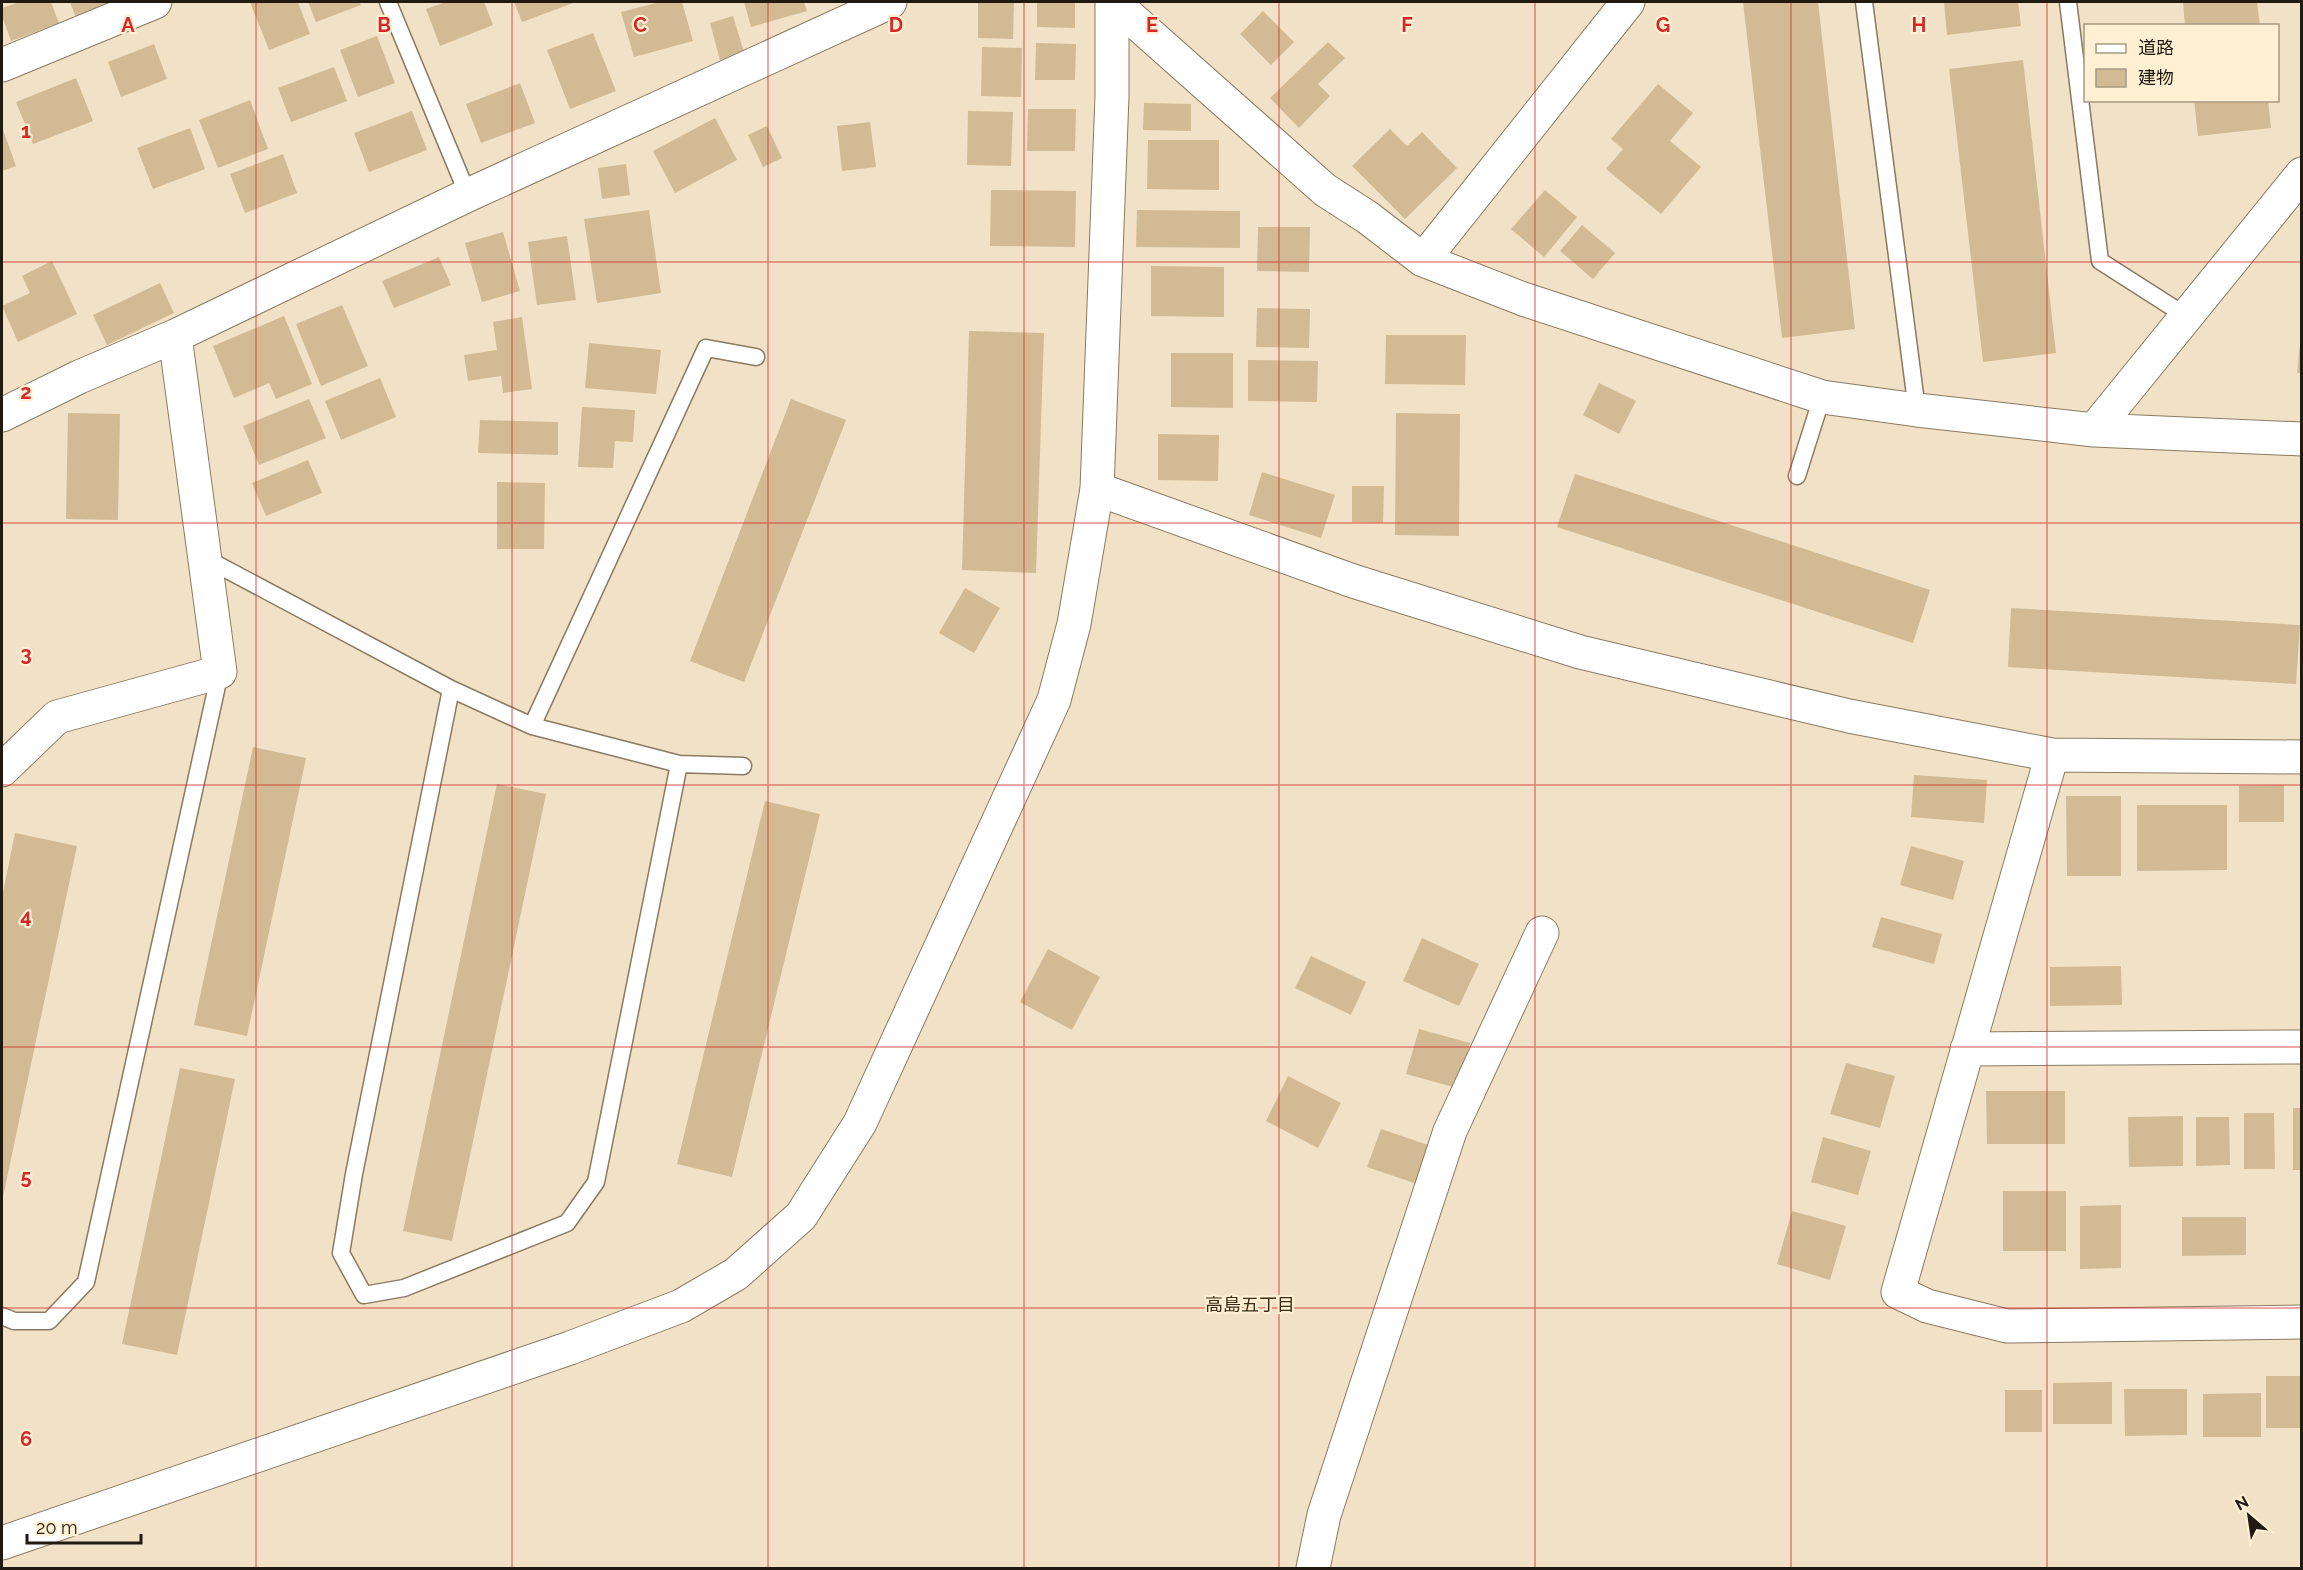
<svg xmlns="http://www.w3.org/2000/svg" width="2303" height="1570" font-family="Raleway,'Noto Sans JP',sans-serif">
  <style>
    .building { fill: #d2bb94 }
    .lines { fill: none; stroke-linecap: round; stroke-linejoin: round }
    .lane-casing { stroke: #897a61; stroke-width: 19 }
    .street-casing { stroke: #897a61; stroke-width: 35 }
    .secondary-casing { stroke: #897a61; stroke-width: 35 }
    .lane { stroke: #fff; stroke-width: 16 }
    .street { stroke: #fff; stroke-width: 33 }
    .secondary { stroke: #fff; stroke-width: 33 }
    .grid { fill: none; stroke: #d62828; stroke-width: 1.5; stroke-opacity: 0.55 }
    .labels { text-anchor: middle; stroke-width: 4.5; stroke-linejoin: round; paint-order: stroke }
    .neighbourhood-label { font-size: 18px; fill: #3a2d17; stroke: #ffefd3 }
    .grid-label { font-size: 20px; text-anchor: middle; font-weight: bold; fill: #d62828; stroke: #ffefd3; stroke-width: 4.5; stroke-linejoin: round; paint-order: stroke }
  </style>
  <rect width="100%" height="100%" fill="#f1e1c6"/>
  <path class="building" d="M 20,2 L 51,2 L 59,23 L 11,41 L 2,16 L 2,8 Z
    M 70,2 L 134,2 L 78,23 Z
    M 250,2 L 298,2 L 310,34 L 269,50 Z
    M 308,2 L 359,2 L 361,5 L 316,22 Z
    M 446,2 L 484,2 L 493,25 L 440,46 L 426,9 Z
    M 514,2 L 576,2 L 522,22 Z
    M 660,2 L 682,2 L 693,41 L 634,57 L 621,12 Z
    M 744,2 L 804,2 L 807,11 L 751,27 Z
    M 978,2 L 1014,2 L 1013,39 L 978,38 Z
    M 1037,2 L 1075,2 L 1075,28 L 1037,27 Z
    M 1743,2 L 1818,2 L 1855,329 L 1782,338 Z
    M 1944,2 L 2018,2 L 2021,26 L 1947,35 Z
    M 2183,2 L 2257,2 L 2260,26 L 2185,26 Z
    M 1263,11 L 1294,42 L 1271,65 L 1240,34 Z
    M 733,16 L 744,52 L 720,60 L 710,23 Z
    M 593,33 L 616,91 L 570,109 L 547,50 Z
    M 377,36 L 395,83 L 358,97 L 340,50 Z
    M 1328,42 L 1345,58 L 1318,84 L 1330,96 L 1299,128 L 1270,98 Z
    M 1036,43 L 1076,44 L 1075,80 L 1035,80 Z
    M 154,44 L 167,79 L 121,97 L 108,62 Z
    M 982,47 L 1022,48 L 1021,97 L 981,96 Z
    M 2023,60 L 2056,353 L 1983,362 L 1949,69 Z
    M 334,67 L 347,101 L 291,122 L 278,88 Z
    M 76,78 L 93,121 L 33,144 L 16,102 Z
    M 520,83 L 535,123 L 481,143 L 466,104 Z
    M 1658,84 L 1693,113 L 1670,141 L 1701,167 L 1661,214 L 1606,169 L 1623,149 L 1611,139 Z
    M 250,100 L 268,149 L 218,168 L 199,120 Z
    M 2194,100 L 2268,100 L 2271,128 L 2198,136 Z
    M 1144,103 L 1191,104 L 1191,131 L 1143,130 Z
    M 1028,109 L 1076,109 L 1075,151 L 1027,151 Z
    M 412,111 L 427,150 L 369,172 L 354,133 Z
    M 968,111 L 1013,112 L 1011,166 L 967,165 Z
    M 715,118 L 737,160 L 675,193 L 653,151 Z
    M 870,122 L 876,167 L 842,171 L 837,126 Z
    M 767,126 L 782,158 L 763,167 L 748,135 Z
    M 2,127 L 16,166 L 2,171 Z
    M 190,128 L 205,169 L 153,189 L 137,148 Z
    M 1390,129 L 1407,146 L 1422,132 L 1457,168 L 1405,219 L 1352,166 Z
    M 1148,140 L 1219,140 L 1219,190 L 1147,189 Z
    M 283,154 L 297,193 L 245,213 L 230,174 Z
    M 626,164 L 630,195 L 602,199 L 598,168 Z
    M 991,190 L 1076,191 L 1075,247 L 990,246 Z
    M 1545,190 L 1577,217 L 1544,257 L 1511,229 Z
    M 649,210 L 661,293 L 597,303 L 584,219 Z
    M 1137,210 L 1240,211 L 1240,248 L 1136,247 Z
    M 1582,225 L 1615,253 L 1593,279 L 1560,251 Z
    M 1258,227 L 1310,227 L 1309,272 L 1257,271 Z
    M 503,232 L 520,291 L 482,302 L 465,243 Z
    M 567,236 L 576,300 L 537,305 L 528,242 Z
    M 439,257 L 451,285 L 394,308 L 382,281 Z
    M 52,261 L 77,314 L 18,342 L 2,306 L 30,293 L 22,276 Z
    M 1151,266 L 1224,267 L 1224,317 L 1151,316 Z
    M 160,283 L 174,313 L 107,345 L 93,315 Z
    M 342,305 L 368,366 L 321,386 L 296,324 Z
    M 1257,308 L 1310,309 L 1309,348 L 1256,347 Z
    M 284,316 L 312,384 L 276,399 L 269,383 L 234,398 L 213,346 Z
    M 522,317 L 532,389 L 503,393 L 501,376 L 468,381 L 464,355 L 497,350 L 493,322 Z
    M 969,331 L 1044,333 L 1036,573 L 962,570 Z
    M 1386,335 L 1466,335 L 1465,385 L 1385,384 Z
    M 589,343 L 661,350 L 656,394 L 585,388 Z
    M 2300,344 L 2302,344 L 2302,373 L 2297,373 Z
    M 1171,353 L 1233,353 L 1233,408 L 1171,407 Z
    M 1248,360 L 1318,361 L 1317,402 L 1248,401 Z
    M 380,378 L 396,417 L 341,440 L 325,401 Z
    M 1599,383 L 1636,401 L 1619,434 L 1583,415 Z
    M 309,399 L 326,438 L 259,465 L 243,426 Z
    M 791,399 L 846,420 L 744,682 L 690,661 Z
    M 582,407 L 635,410 L 633,442 L 615,441 L 613,468 L 578,467 Z
    M 68,413 L 120,414 L 118,520 L 66,519 Z
    M 1396,413 L 1460,414 L 1459,536 L 1395,535 Z
    M 480,420 L 558,422 L 558,455 L 478,453 Z
    M 1158,434 L 1219,435 L 1218,481 L 1158,480 Z
    M 308,460 L 322,493 L 266,516 L 252,483 Z
    M 1262,472 L 1335,495 L 1321,538 L 1249,515 Z
    M 1575,474 L 1930,590 L 1913,643 L 1557,527 Z
    M 497,482 L 545,483 L 544,549 L 497,549 Z
    M 1352,486 L 1384,486 L 1383,523 L 1352,522 Z
    M 965,588 L 1000,608 L 974,653 L 939,633 Z
    M 2011,608 L 2300,625 L 2296,684 L 2008,667 Z
    M 253,747 L 306,758 L 247,1036 L 194,1025 Z
    M 1914,775 L 1987,780 L 1984,823 L 1911,817 Z
    M 497,784 L 546,794 L 452,1241 L 403,1231 Z
    M 2284,785 L 2284,822 L 2239,822 L 2239,786 Z
    M 2066,796 L 2121,796 L 2121,876 L 2067,876 Z
    M 765,801 L 820,814 L 732,1177 L 677,1164 Z
    M 2137,805 L 2227,805 L 2227,870 L 2137,871 Z
    M 15,833 L 77,846 L 3,1197 L 2,897 Z
    M 1911,846 L 1964,861 L 1953,900 L 1900,885 Z
    M 1881,917 L 1942,934 L 1934,964 L 1872,947 Z
    M 1422,938 L 1479,964 L 1459,1006 L 1403,981 Z
    M 1048,949 L 1100,977 L 1072,1030 L 1020,1002 Z
    M 1311,956 L 1366,982 L 1351,1015 L 1295,988 Z
    M 2121,966 L 2122,1005 L 2050,1006 L 2050,967 Z
    M 1419,1029 L 1470,1043 L 1457,1088 L 1406,1074 Z
    M 1846,1063 L 1895,1076 L 1880,1128 L 1830,1114 Z
    M 180,1068 L 235,1079 L 177,1355 L 122,1344 Z
    M 1288,1076 L 1341,1103 L 1318,1148 L 1266,1121 Z
    M 1986,1091 L 2065,1091 L 2065,1144 L 1987,1144 Z
    M 2293,1108 L 2302,1108 L 2302,1170 L 2293,1170 Z
    M 2244,1113 L 2274,1113 L 2275,1169 L 2244,1169 Z
    M 2183,1116 L 2183,1166 L 2129,1167 L 2128,1117 Z
    M 2196,1117 L 2229,1117 L 2230,1165 L 2196,1166 Z
    M 1381,1129 L 1434,1147 L 1420,1185 L 1367,1167 Z
    M 1823,1137 L 1871,1151 L 1858,1195 L 1811,1182 Z
    M 2003,1191 L 2066,1191 L 2066,1251 L 2003,1251 Z
    M 2121,1205 L 2121,1268 L 2080,1269 L 2080,1206 Z
    M 1792,1211 L 1846,1226 L 1830,1280 L 1777,1264 Z
    M 2182,1217 L 2246,1217 L 2246,1255 L 2182,1256 Z
    M 2266,1376 L 2302,1376 L 2302,1428 L 2266,1428 Z
    M 2112,1382 L 2112,1424 L 2053,1424 L 2053,1383 Z
    M 2124,1389 L 2187,1389 L 2187,1435 L 2125,1436 Z
    M 2005,1390 L 2042,1390 L 2042,1432 L 2005,1432 Z
    M 2261,1393 L 2261,1437 L 2203,1437 L 2203,1394 Z"/>
  <g class="lines">
    <g class="lane-casing">
      <path id="lane" d="M 388,2 L 468,195
        M 1864,2 L 1917,410
        M 2068,2 L 2100,261 L 2186,316
        M 1797,476 L 1822,397
        M 205,558 L 451,689 L 532,726 L 679,764 L 743,766
        M 451,689 L 354,1174 L 341,1253 L 364,1295 L 404,1288 L 567,1223 L 596,1182 L 679,764
        M 532,726 L 706,348 L 756,357
        M 2,1316 L 14,1321 L 49,1321 L 86,1282 L 220,672"/>
    </g>
    <g class="street-casing">
      <path id="street" d="M 1113,2 L 1325,190 L 1367,217 L 1423,260 L 1523,299 L 1822,397 L 1917,410 L 2094,430 L 2302,439
        M 2,65 L 155,2
        M 1423,260 L 1628,2
        M 2,415 L 79,377 L 175,336 L 468,195 L 890,2
        M 2094,430 L 2302,174
        M 1097,489 L 1353,581 L 1580,652 L 1849,716 L 2052,755 L 2302,757
        M 2052,755 L 1898,1292 L 1927,1306 L 2007,1326 L 2302,1322
        M 2,770 L 57,717 L 220,672 L 175,336
        M 1967,1049 L 2302,1047
        M 1313,1568 L 1324,1515 L 1450,1131 L 1542,933"/>
    </g>
    <g class="secondary-casing">
      <path id="secondary" d="M 2,1543 L 570,1348 L 681,1306 L 736,1274 L 801,1216 L 860,1123 L 1054,700 L 1074,624 L 1097,489 L 1112,96 L 1112,2"/>
    </g>
    <use href="#lane" class="lane"/>
    <use href="#street" class="street"/>
    <use href="#secondary" class="secondary"/>
  </g>
  <path class="grid" d="M 256,2 L 256,1568M 512,2 L 512,1568M 768,2 L 768,1568M 1024,2 L 1024,1568M 1279,2 L 1279,1568M 1535,2 L 1535,1568M 1791,2 L 1791,1568M 2047,2 L 2047,1568M 2,262 L 2302,262M 2,523 L 2302,523M 2,785 L 2302,785M 2,1047 L 2302,1047M 2,1308 L 2302,1308"/>
  <g class="labels">
    <g class="neighbourhood-label">
      <text x="1250" y="1311">高島五丁目</text>
    </g>
  </g>
  <g class="grid-label">
    <text x="128" y="32">A</text>
    <text x="384" y="32">B</text>
    <text x="640" y="32">C</text>
    <text x="896" y="32">D</text>
    <text x="1152" y="32">E</text>
    <text x="1407" y="32">F</text>
    <text x="1663" y="32">G</text>
    <text x="1919" y="32">H</text>
    <text x="26" y="138">1</text>
    <text x="26" y="399">2</text>
    <text x="26" y="661">3</text>
    <text x="26" y="923">4</text>
    <text x="26" y="1184">5</text>
    <text x="26" y="1446">6</text>
  </g>
  <rect width="2303" height="1570" fill="none" stroke="#201a11" stroke-width="6"/>
  <rect x="2084" y="24" width="195" height="78" fill="#ffefd3" stroke="#a69a85" stroke-width="1.5"/>
  <rect x="2096" y="44" width="30" height="9" fill="#ffffff" stroke="#a69a85" stroke-width="1.5"/>
  <text x="2138" y="54" font-size="18" fill="#201a11">道路</text>
  <rect x="2096" y="69" width="30" height="18" fill="#d2bb94" stroke="#a69a85" stroke-width="1.5"/>
  <text x="2138" y="84" font-size="18" fill="#201a11">建物</text>
  <g transform="translate(2249 1516) rotate(331)" stroke="#ffefd3" stroke-width="4.5" paint-order="stroke">
  <path d="M0-4.5L10 22L0 15L-10 22Z" fill="#201a11"/>
  <text y="-9" font-size="16" font-weight="bold" text-anchor="middle" fill="#201a11">N</text>
  </g>
  <path d="M27 1534v9h114v-9" fill="none" stroke="#201a11" stroke-width="3"/>
  <text x="36" y="1534" font-size="18" fill="#201a11" stroke="#ffefd3" stroke-width="4.5" paint-order="stroke">20 m</text>
</svg>
